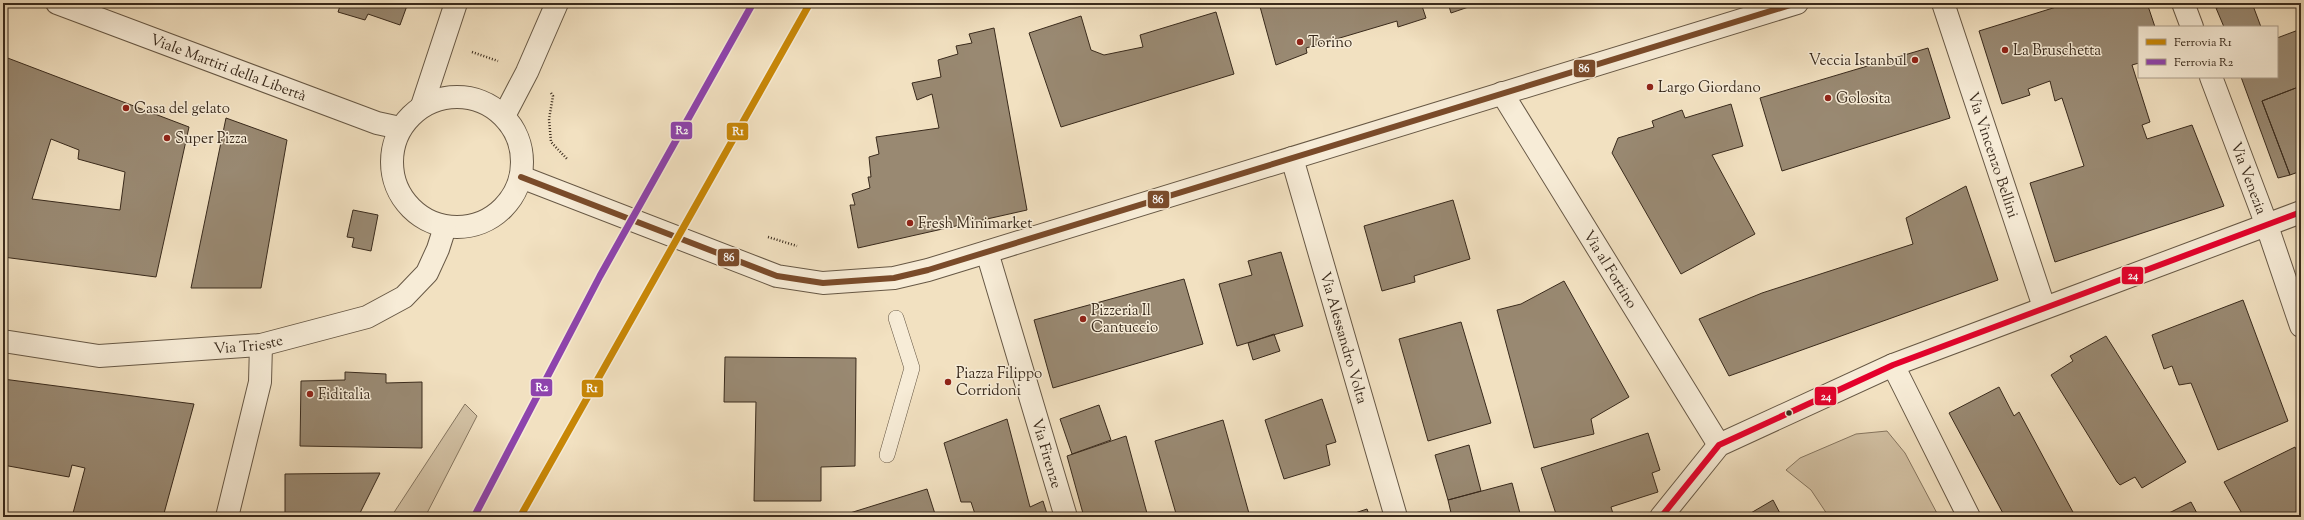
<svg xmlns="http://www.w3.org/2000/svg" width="2304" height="520" font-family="'Sorts Mill Goudy',serif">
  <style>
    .green { fill: #d3c2a5; stroke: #867660 }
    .building { fill: #998972; stroke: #392a1c; fill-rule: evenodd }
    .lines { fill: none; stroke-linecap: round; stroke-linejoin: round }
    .service-casing { stroke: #675845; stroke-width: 16 }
    .minor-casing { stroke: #675845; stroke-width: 24 }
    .tertiary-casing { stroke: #675845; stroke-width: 24 }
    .path { stroke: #392a1c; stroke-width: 2.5; stroke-dasharray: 1 2; stroke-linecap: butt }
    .service { stroke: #f7ecd7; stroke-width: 15 }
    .minor { stroke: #f7ecd7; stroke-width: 22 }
    .tertiary { stroke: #f7ecd7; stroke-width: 22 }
    .bus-1-casing { stroke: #f7ecd7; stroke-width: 9 }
    .bus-2-casing { stroke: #f7ecd7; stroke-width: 9 }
    .bus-1 { stroke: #7a4b2a; stroke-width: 6 }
    .bus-2 { stroke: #e4002b; stroke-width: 6 }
    .rail-1-casing { stroke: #f7ecd7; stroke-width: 10 }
    .rail-2-casing { stroke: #f7ecd7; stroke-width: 10 }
    .rail-1 { stroke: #c88707; stroke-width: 7 }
    .rail-2 { stroke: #8e44ad; stroke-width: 7 }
    .poi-dot { fill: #8f2418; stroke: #f7ecd7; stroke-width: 1.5 }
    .bus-dot { fill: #392a1c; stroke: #f7ecd7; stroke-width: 1.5 }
    .labels { text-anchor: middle; stroke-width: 3; stroke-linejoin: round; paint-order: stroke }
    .poi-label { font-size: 15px; fill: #392a1c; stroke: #f7ecd7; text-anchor: start }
    .street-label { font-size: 15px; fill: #392a1c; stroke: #f7ecd7 }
    .line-badge { stroke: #f7ecd7; stroke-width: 1.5 }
    .badge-label { font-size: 11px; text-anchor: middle; font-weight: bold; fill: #fff }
  </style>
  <rect width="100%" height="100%" fill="#f2e1c1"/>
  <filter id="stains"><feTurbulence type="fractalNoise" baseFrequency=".005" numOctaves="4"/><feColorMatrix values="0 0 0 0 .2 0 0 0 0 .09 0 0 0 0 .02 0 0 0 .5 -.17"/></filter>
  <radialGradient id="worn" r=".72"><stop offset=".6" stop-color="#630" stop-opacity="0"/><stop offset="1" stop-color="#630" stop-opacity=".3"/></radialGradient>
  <path class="green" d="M 465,404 L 477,416 L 425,517 L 391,517 Z
    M 1887,431 L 1905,453 L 1939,517 L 1829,517 L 1811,490 L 1786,470 L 1800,458 L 1856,434 Z"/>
  <path class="building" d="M 341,3 L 408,3 L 400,25 L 368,14 L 365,20 L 338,12 Z
    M 1259,3 L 1421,3 L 1426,18 L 1398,27 L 1397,21 L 1306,48 L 1307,53 L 1276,65 Z
    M 1448,3 L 1480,3 L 1451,13 Z
    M 2069,3 L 2147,3 L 2155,27 L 2139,27 L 2139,63 L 2132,65 L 2150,122 L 2142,125 L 2147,139 L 2192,125 L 2224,206 L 2055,262 L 2030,183 L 2084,166 L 2062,98 L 2055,101 L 2050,81 L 2028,89 L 2030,95 L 2002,104 L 1979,31 Z
    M 2214,3 L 2237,3 L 2216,8 Z
    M 2237,3 L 2252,3 L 2261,27 L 2224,27 L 2216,8 Z
    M 1216,12 L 1234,74 L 1061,127 L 1029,33 L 1081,16 L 1091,50 L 1104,55 L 1143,47 L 1140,35 Z
    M 994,28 L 1027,210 L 858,248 L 850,205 L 855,205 L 852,194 L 870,188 L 868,177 L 871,177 L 869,157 L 879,154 L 876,137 L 939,128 L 932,94 L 917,100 L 912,83 L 941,77 L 938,60 L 958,54 L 956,46 L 972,43 L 969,34 Z
    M 2301,29 L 2301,86 L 2262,101 L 2290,175 L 2278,178 L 2241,77 L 2277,77 L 2277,38 Z
    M 1928,48 L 1950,118 L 1782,171 L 1760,98 Z
    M 5,57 L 189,127 L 156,277 L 3,257 L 3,64 ZM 51,139 L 79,150 L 78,159 L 125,172 L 120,210 L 32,199 Z
    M 2301,86 L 2301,171 L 2290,175 L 2262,101 Z
    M 1731,104 L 1743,146 L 1712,155 L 1755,234 L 1681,274 L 1612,153 L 1618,138 L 1654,127 L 1652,121 L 1682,110 L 1685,118 Z
    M 226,118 L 287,140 L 261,288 L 191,288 Z
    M 1966,186 L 1998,280 L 1729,376 L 1699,319 L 1762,293 L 1913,244 L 1906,218 Z
    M 1453,200 L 1470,259 L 1414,276 L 1415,282 L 1382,291 L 1364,226 Z
    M 353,210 L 378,215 L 371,251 L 352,247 L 354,238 L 347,237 Z
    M 1281,252 L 1303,326 L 1237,346 L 1219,284 L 1252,275 L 1248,261 Z
    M 1184,279 L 1203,344 L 1053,388 L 1034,320 Z
    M 1564,281 L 1629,397 L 1591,419 L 1594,434 L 1534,448 L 1497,310 L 1521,304 Z
    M 2243,300 L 2288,421 L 2218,450 L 2191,383 L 2179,385 L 2172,366 L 2164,369 L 2152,335 Z
    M 1461,322 L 1491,423 L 1428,441 L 1399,339 Z
    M 1274,334 L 1280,351 L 1253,360 L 1248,343 Z
    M 2106,336 L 2186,462 L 2142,488 L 2135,477 L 2120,485 L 2117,482 L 2051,375 L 2073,361 L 2070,356 Z
    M 725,357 L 856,358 L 855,466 L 821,467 L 821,501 L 754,501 L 756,402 L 724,402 Z
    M 345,372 L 386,374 L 386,383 L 422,382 L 422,448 L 300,446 L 301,381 L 345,380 Z
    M 3,379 L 194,404 L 163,517 L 72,517 L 85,468 L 72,465 L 69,477 L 3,465 Z
    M 1999,387 L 2014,416 L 2019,412 L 2074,514 L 2068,517 L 2005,517 L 1949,413 Z
    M 1322,399 L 1336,442 L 1326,445 L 1330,465 L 1284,479 L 1265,420 Z
    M 1099,405 L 1111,440 L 1072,454 L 1060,419 Z
    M 1007,419 L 1030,507 L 1043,501 L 1048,517 L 976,517 L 971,502 L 961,502 L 944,443 Z
    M 1223,420 L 1250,517 L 1177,517 L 1155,441 Z
    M 1648,433 L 1660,470 L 1652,473 L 1658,492 L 1611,507 L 1614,517 L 1557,517 L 1541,468 Z
    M 1126,436 L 1148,517 L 1084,517 L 1067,456 Z
    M 1469,445 L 1481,491 L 1448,500 L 1435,455 Z
    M 2295,447 L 2301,461 L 2301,517 L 2244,517 L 2224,482 Z
    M 380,473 L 358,517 L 285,517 L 285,474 Z
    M 1512,483 L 1521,517 L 1452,517 L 1448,500 Z
    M 927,489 L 936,517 L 837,517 Z
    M 1773,500 L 1782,517 L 1744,517 Z
    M 2191,502 L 2199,517 L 2161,517 Z
    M 1367,509 L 1370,517 L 1343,517 Z"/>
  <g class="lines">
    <g class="service-casing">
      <path id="service" d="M 887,455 L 912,368 L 896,318"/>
    </g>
    <g class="minor-casing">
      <g id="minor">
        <path id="s1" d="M 1943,3 L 2044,307"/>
        <path d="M 2183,3 L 2192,27"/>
        <path id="s2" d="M 2211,77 L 2266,223 L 2301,326"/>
        <path id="s3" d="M 1502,93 L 1719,445"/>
        <path d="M 422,106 L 456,3"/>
        <path d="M 504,116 L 527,72 L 557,3"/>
        <path id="s4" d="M 1292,158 L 1396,517"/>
        <path id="s5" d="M 987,252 L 1066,517"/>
        <path d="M 1893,365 L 1969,517"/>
        <path d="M 227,517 L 260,382 L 261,345"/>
        <path d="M 1661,517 L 1719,445 L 1893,365 L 2301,212"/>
      </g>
    </g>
    <g class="tertiary-casing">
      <g id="tertiary">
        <path id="s6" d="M 57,3 L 377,123 L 400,128"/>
        <circle cx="457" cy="162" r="65"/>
        <path d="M 521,177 L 777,276 L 823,283 L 894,278 L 928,270 L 1797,3"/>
        <path id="s7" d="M 3,341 L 99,356 L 261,345 L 367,317 L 404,297 L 427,273 L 438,249 L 445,227"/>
      </g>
    </g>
    <path class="path" d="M 472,52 L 498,61
      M 551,93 L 553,96 L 549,119 L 551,142 L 568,160
      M 768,237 L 797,246"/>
    <use href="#service" class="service"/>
    <use href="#minor" class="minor"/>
    <use href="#tertiary" class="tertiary"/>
    <g class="bus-1-casing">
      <path id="bus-1" d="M 521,177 L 777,276 L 823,283 L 894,278 L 928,270 L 1797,3"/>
    </g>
    <g class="bus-2-casing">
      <path id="bus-2" d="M 1661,517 L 1719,445 L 1893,365 L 2301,212"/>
    </g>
    <use href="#bus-1" class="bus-1"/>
    <use href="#bus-2" class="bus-2"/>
    <g class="rail-1-casing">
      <path id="rail-1" d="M 520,517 L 810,3"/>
    </g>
    <g class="rail-2-casing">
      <path id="rail-2" d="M 474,517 L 600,276 L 753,3"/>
    </g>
    <use href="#rail-1" class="rail-1"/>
    <use href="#rail-2" class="rail-2"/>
  </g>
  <g class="poi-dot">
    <circle cx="1300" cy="42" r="4"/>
    <circle cx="2005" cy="50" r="4"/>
    <circle cx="1915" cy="60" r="4"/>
    <circle cx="1650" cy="87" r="4"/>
    <circle cx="1828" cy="98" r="4"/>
    <circle cx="126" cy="108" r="4"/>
    <circle cx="167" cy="138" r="4"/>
    <circle cx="910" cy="223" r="4"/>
    <circle cx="1083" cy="319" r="4"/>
    <circle cx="948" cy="382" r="4"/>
    <circle cx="310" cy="394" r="4"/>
  </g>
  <circle class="bus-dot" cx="1789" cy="413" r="3.5"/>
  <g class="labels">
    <g class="poi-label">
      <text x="1308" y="47">Torino</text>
      <text x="2013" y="55">La Bruschetta</text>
      <text x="1907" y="65" text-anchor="end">Veccia Istanbul</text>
      <text x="1658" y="92">Largo Giordano</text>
      <text x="1836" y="103">Golosita</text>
      <text x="134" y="113">Casa del gelato</text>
      <text x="175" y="143">Super Pizza</text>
      <text x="918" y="228">Fresh Minimarket</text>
      <text x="1091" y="315">Pizzeria Il<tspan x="1091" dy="17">Cantuccio</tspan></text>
      <text x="956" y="378">Piazza Filippo<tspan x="956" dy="17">Corridoni</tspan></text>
      <text x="318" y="399">Fiditalia</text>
    </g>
    <g class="street-label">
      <text dy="5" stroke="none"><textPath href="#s6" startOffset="183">Viale Martiri della Libertà</textPath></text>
      <text dy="5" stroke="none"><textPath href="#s1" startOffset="160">Via Vincenzo Bellini</textPath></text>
      <text dy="5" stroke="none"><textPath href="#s2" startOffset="108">Via Venezia</textPath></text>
      <text dy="5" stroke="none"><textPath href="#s3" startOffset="207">Via al Fortino</textPath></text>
      <text dy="5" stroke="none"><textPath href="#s4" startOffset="187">Via Alessandro Volta</textPath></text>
      <text dy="5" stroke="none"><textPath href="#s7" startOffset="247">Via Trieste</textPath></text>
      <text dy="5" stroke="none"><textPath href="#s5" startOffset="210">Via Firenze</textPath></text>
    </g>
  </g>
  <g class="line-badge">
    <rect x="1573" y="59" width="23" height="19" rx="4" fill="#7a4b2a"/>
    <rect x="670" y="121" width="23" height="19" rx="4" fill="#8e44ad"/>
    <rect x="726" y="122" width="23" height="19" rx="4" fill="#c88707"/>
    <rect x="1147" y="190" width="23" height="19" rx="4" fill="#7a4b2a"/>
    <rect x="717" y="248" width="23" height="19" rx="4" fill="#7a4b2a"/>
    <rect x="2121" y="266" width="23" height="19" rx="4" fill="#e4002b"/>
    <rect x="530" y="378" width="23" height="19" rx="4" fill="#8e44ad"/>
    <rect x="581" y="379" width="23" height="19" rx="4" fill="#c88707"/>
    <rect x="1814" y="386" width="23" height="20" rx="4" fill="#e4002b"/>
  </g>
  <g class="badge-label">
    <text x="1584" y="72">86</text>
    <text x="682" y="134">R2</text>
    <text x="738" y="135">R1</text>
    <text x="1158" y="203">86</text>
    <text x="729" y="261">86</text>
    <text x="2133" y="279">24</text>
    <text x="542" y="391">R2</text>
    <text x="592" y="392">R1</text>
    <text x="1826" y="400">24</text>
  </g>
  <rect width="2304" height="520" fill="none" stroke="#f2e1c1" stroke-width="16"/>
  <rect x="4" y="4" width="2296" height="512" fill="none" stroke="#392a1c" stroke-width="2"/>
  <rect x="8" y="8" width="2288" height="504" fill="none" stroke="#392a1c"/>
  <rect x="2138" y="26" width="140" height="52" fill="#f7ecd7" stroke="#ab9e8c"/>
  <rect x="2146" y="39" width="20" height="6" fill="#c88707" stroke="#ab9e8c"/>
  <text x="2174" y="46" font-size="12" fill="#392a1c">Ferrovia R1</text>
  <rect x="2146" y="59" width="20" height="6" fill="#8e44ad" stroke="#ab9e8c"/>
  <text x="2174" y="66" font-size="12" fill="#392a1c">Ferrovia R2</text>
  <rect width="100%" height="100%" filter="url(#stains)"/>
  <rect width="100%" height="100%" fill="url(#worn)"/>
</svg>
